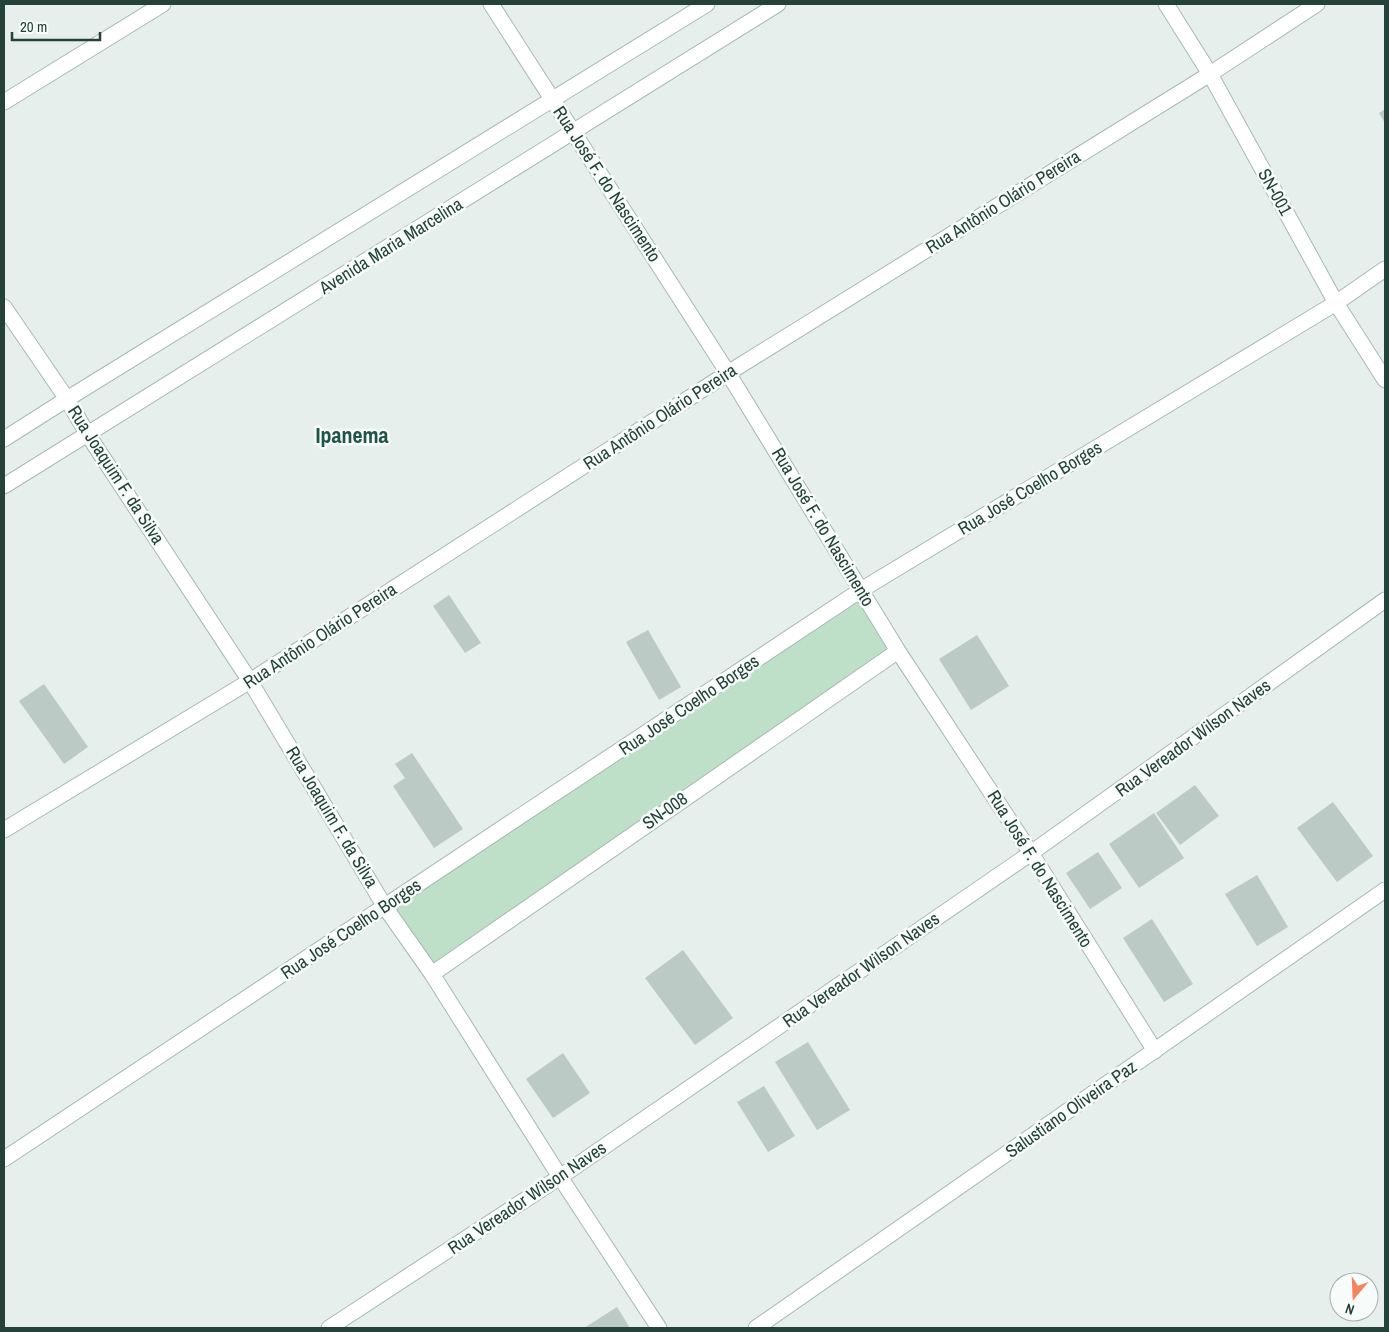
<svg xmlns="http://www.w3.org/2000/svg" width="1389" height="1332" font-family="'Archivo Narrow',sans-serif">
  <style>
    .green { fill: #bfe0c8 }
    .building { fill: #bbcac4 }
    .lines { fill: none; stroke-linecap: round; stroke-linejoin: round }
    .minor-casing { stroke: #a8b8b2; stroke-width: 17 }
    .minor { stroke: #fff; stroke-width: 15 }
    .labels { text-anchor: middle; stroke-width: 5; stroke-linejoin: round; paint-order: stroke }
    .street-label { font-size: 18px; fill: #24423a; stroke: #f7fbf9 }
    .district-label { font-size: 22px; font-weight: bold; fill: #1f5548; stroke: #f7fbf9 }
  </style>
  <rect width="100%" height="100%" fill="#e6efeb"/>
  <path class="green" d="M 861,590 L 898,651 L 432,974 L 385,907 Z"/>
  <path class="building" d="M 1385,109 L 1385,123 L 1379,113 Z
    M 449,595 L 481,643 L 465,653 L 433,606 Z
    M 648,630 L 681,687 L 659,700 L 626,642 Z
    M 977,635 L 1009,686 L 971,710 L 939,659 Z
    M 44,684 L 88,747 L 64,764 L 19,701 Z
    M 412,753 L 463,829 L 434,848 L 393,786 L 405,778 L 395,764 Z
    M 1195,785 L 1219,816 L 1180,845 L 1156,813 Z
    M 1333,802 L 1373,856 L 1337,882 L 1297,828 Z
    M 1154,813 L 1184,858 L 1139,888 L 1109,844 Z
    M 1098,852 L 1122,888 L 1090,909 L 1066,873 Z
    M 1257,875 L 1288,927 L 1257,946 L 1225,894 Z
    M 1152,919 L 1193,984 L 1164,1002 L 1123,938 Z
    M 683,950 L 733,1018 L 695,1045 L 645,978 Z
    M 808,1042 L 850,1110 L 817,1130 L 775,1062 Z
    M 563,1053 L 590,1093 L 553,1118 L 526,1079 Z
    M 764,1086 L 795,1136 L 768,1152 L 737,1102 Z
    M 617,1307 L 630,1328 L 584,1328 Z"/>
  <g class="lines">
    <g class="minor-casing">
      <path id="minor" d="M 491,4 L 728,373 L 898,651 L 1031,853 L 1155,1051
        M 1166,4 L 1210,74 L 1336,303 L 1385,380
        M 4,102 L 163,4
        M 4,307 L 67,399 L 88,435 L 250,681 L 385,907 L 432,974 L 560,1177 L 659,1328
        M 4,439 L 67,399 L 707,4
        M 4,486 L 778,4
        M 4,830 L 250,681 L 728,373 L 1210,74 L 1317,4
        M 432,974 L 898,651
        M 4,1159 L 861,590 L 1336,303 L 1385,269
        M 329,1328 L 560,1177 L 1031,853 L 1385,600
        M 756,1328 L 1385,890"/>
    </g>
    <use href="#minor" class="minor"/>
  </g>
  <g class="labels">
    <g class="street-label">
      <text transform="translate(607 184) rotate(57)" y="6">Rua José F. do Nascimento</text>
      <text transform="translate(1275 192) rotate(61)" y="6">SN-001</text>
      <text transform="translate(1003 202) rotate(-32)" y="6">Rua Antônio Olário Pereira</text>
      <text transform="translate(391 246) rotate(-32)" y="6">Avenida Maria Marcelina</text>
      <text transform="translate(660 417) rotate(-33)" y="6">Rua Antônio Olário Pereira</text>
      <text transform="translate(116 475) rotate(57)" y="6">Rua Joaquim F. da Silva</text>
      <text transform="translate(1030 488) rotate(-31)" y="6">Rua José Coelho Borges</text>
      <text transform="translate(823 527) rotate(59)" y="6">Rua José F. do Nascimento</text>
      <text transform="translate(320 636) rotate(-33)" y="6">Rua Antônio Olário Pereira</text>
      <text transform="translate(689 705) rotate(-34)" y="6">Rua José Coelho Borges</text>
      <text transform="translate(1193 738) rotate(-36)" y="6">Rua Vereador Wilson Naves</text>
      <text transform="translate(665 811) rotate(-35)" y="6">SN-008</text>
      <text transform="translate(332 817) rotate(59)" y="6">Rua Joaquim F. da Silva</text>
      <text transform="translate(1040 869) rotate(58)" y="6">Rua José F. do Nascimento</text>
      <text transform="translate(351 929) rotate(-34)" y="6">Rua José Coelho Borges</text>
      <text transform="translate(861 970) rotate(-35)" y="6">Rua Vereador Wilson Naves</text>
      <text transform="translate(1071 1109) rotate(-35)" y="6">Salustiano Oliveira Paz</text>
      <text transform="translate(527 1198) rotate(-34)" y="6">Rua Vereador Wilson Naves</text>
    </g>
    <g class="district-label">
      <text x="352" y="443">Ipanema</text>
    </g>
  </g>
  <rect width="1389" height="1332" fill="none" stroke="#24423a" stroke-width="10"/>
  <g transform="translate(1354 1297) rotate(199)"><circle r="24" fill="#f7fbf9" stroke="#a3b1ad"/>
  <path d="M0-4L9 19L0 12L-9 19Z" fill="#f4845f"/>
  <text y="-8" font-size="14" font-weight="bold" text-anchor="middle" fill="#24423a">N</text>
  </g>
  <path d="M12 32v8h88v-8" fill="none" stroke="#24423a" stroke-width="2.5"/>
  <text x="20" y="32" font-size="15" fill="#24423a" stroke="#f7fbf9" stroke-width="4" paint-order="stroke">20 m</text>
</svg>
